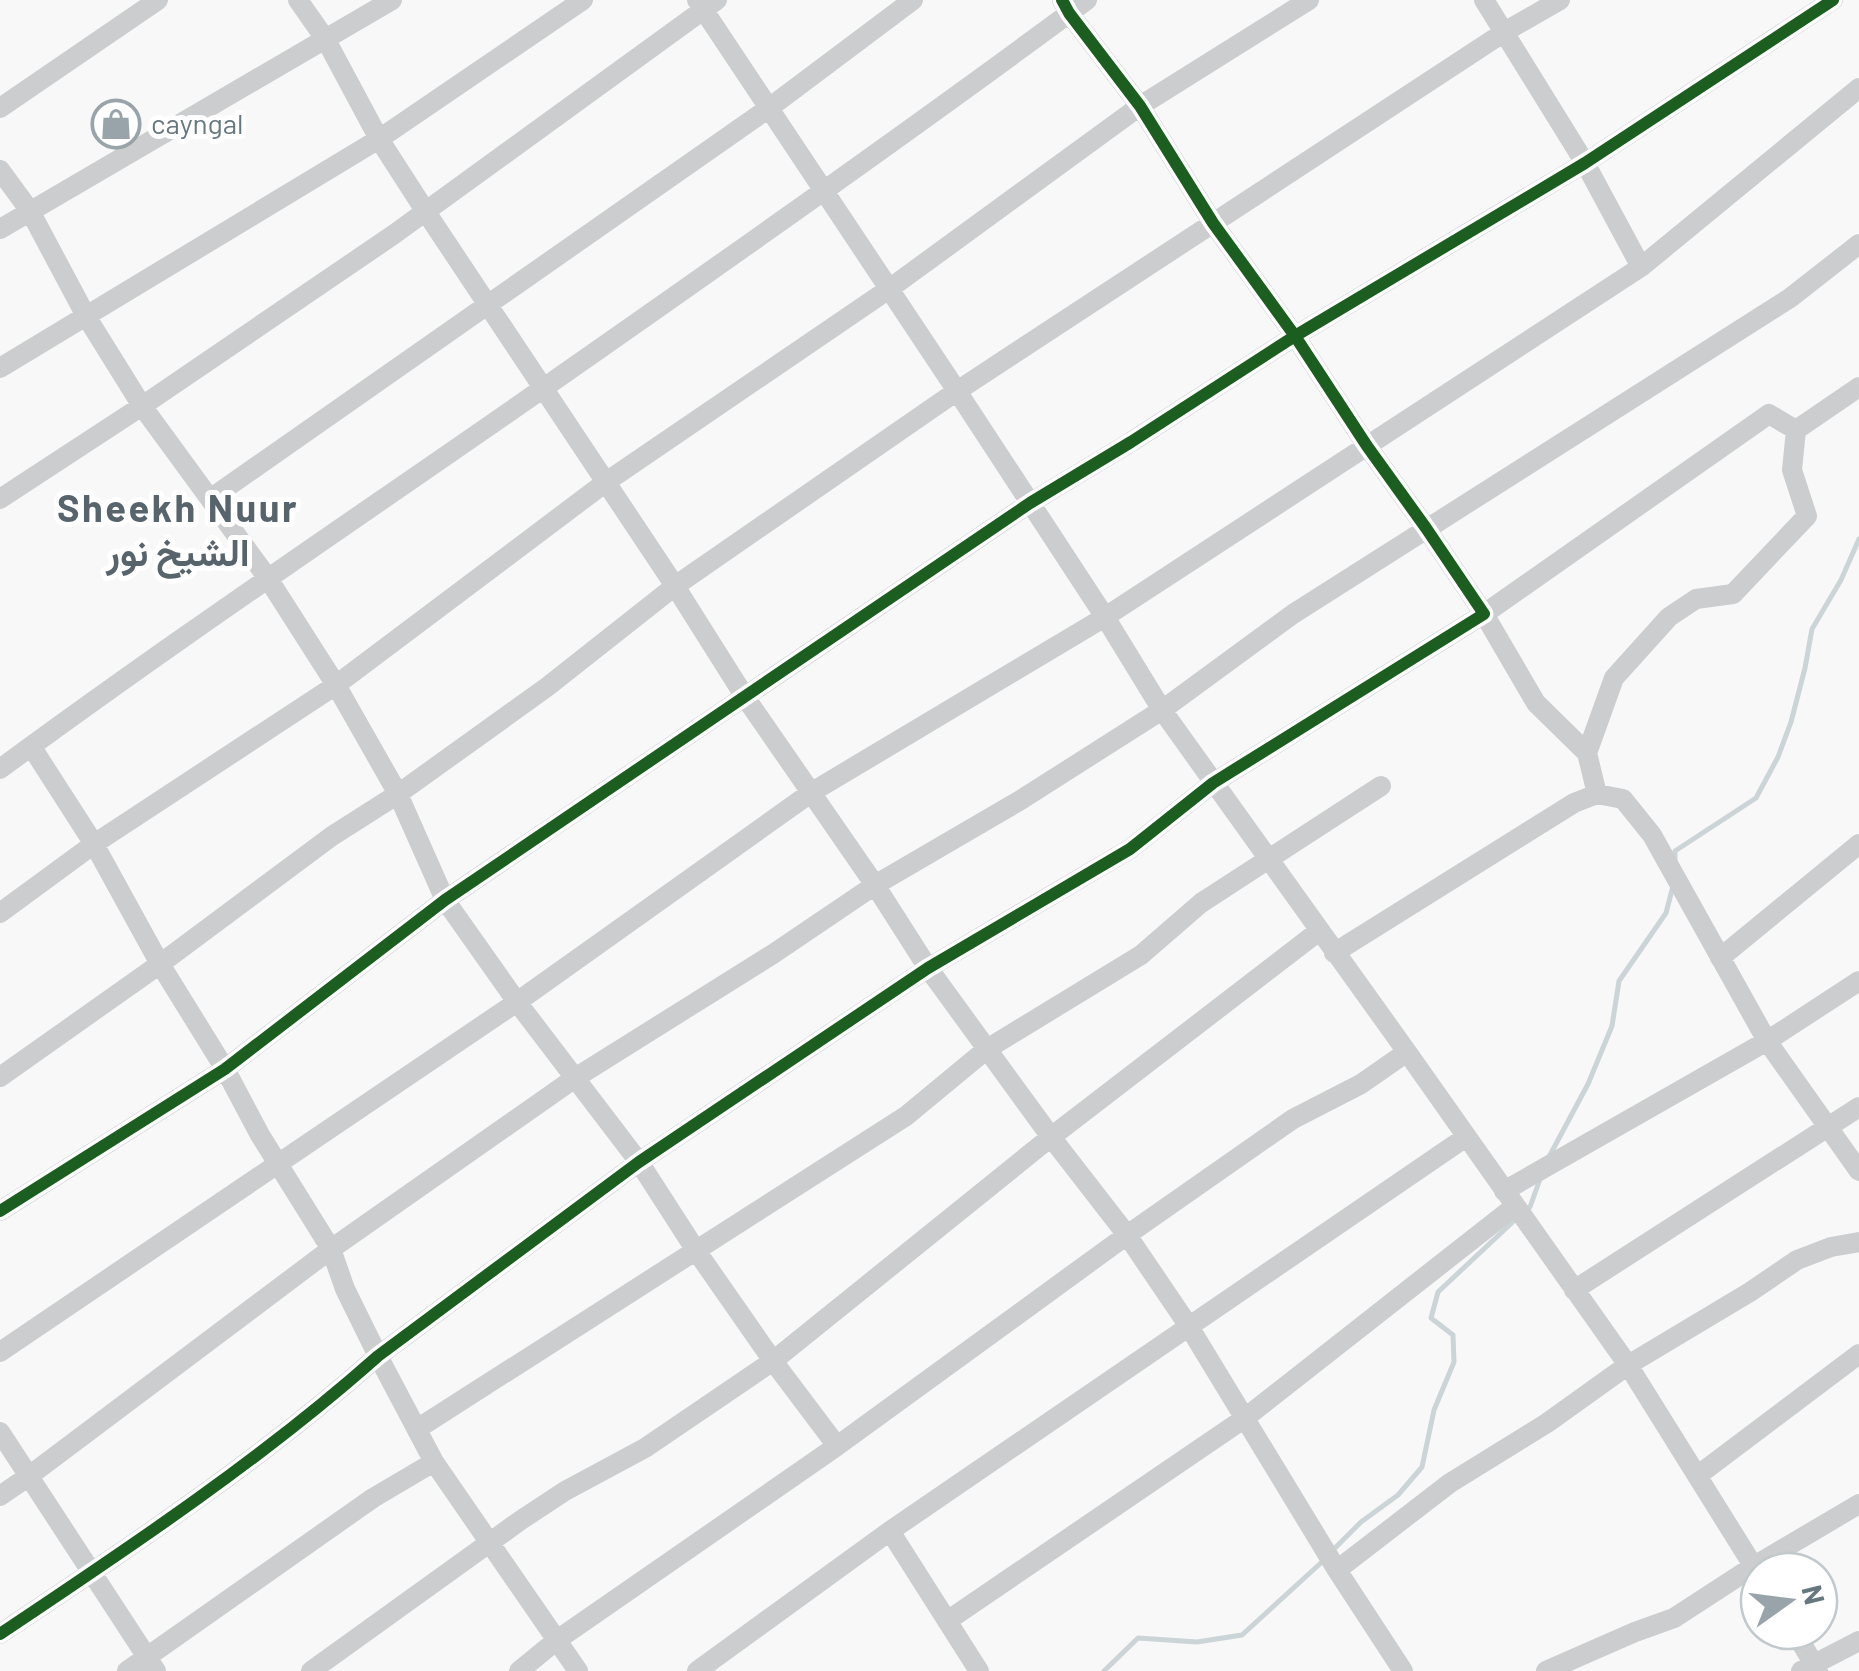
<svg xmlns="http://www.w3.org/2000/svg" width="1859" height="1671" font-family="Barlow,Vazirmatn,sans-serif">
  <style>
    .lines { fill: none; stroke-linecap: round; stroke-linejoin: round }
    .stream { stroke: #cbd4d6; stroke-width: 5 }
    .street { stroke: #cbcdce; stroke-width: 20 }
    .cycleway-casing { stroke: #fff; stroke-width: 19 }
    .cycleway { stroke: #1b5e20; stroke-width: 12 }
    .labels { text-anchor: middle; stroke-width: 10; stroke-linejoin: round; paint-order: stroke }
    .poi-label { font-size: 28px; fill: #667780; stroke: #fff; text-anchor: start }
    .district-label { font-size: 38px; font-weight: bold; letter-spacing: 2.5px; fill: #58646c; stroke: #fff }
  </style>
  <rect width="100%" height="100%" fill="#f8f8f8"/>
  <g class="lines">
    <path class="stream" d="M 1675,861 L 1675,851 L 1756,798 L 1778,757 L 1791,722 L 1805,668 L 1812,629 L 1841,580 L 1859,539
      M 1550,1155 L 1588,1084 L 1612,1026 L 1619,981 L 1666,913 L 1673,886
      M 1526,1209 L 1530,1207 L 1540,1179
      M 1334,1549 L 1361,1522 L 1398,1495 L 1422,1467 L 1434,1410 L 1454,1362 L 1453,1335 L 1431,1318 L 1438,1292 L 1518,1217
      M 1104,1671 L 1138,1638 L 1197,1642 L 1242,1635 L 1323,1561"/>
    <path class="street" d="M 298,0 L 326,40 L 379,139 L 426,212 L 675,586 L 745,697 L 875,885 L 928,968 L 1051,1137 L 1127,1235 L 1188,1325 L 1337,1570 L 1403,1671
      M 697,0 L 957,391 L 1105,617 L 1162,710 L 1407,1052 L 1628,1365 L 1759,1575
      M 1484,0 L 1585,163 L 1641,267
      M 0,108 L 158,0
      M 0,170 L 30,211 L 86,316 L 142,406 L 267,577 L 336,685 L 398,794 L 445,900 L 517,1002 L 639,1162 L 695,1249 L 773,1361 L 837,1446
      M 0,229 L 392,0
      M 0,368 L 379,139 L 583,0
      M 0,499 L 142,406 L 393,235 L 717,0
      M 210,499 L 769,108 L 913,0
      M 31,746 L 94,844 L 160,964 L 225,1069 L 260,1135 L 331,1249 L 345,1289 L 378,1356 L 434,1462 L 578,1671
      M 1587,753 L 1614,678 L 1669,617 L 1696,599 L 1733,594 L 1807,516 L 1792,470 L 1796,430
      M 0,769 C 179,637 363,514 545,387 C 727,260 909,132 1087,0
      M 1597,794 L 1587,753 L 1536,703 L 1484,614 L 1769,414 L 1796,430 L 1859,387
      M 0,913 L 94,844 L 336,685 L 606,482 L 889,289 L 1140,106 L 1309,0
      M 1334,953 L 1574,803 L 1597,794 L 1623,799 L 1652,835 L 1767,1041 L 1859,1171
      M 1720,958 L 1859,844
      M 0,1077 L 160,964 L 332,836 L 398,794 L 547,687 L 675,586 L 957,391 L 1506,31 L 1560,0
      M 1504,1191 L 1767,1041 L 1859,981
      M 0,1211 L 225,1069 L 445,900 L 1030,503 L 1131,442 L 1295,336 L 1585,163 L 1833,0
      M 1574,1290 L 1859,1107
      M 0,1352 L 517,1002 L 812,792 L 1105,617 L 1641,267 L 1859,88
      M 417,1429 L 906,1116 L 987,1049 L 1141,955 L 1201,903 L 1381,786
      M 0,1432 L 156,1671
      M 1697,1476 L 1859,1354
      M 0,1496 L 29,1476 L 331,1249 L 575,1078 L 773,954 L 875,885 L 1019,801 L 1162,710 L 1293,614 L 1790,298 L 1859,244
      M 890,1531 L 979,1671
      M 1337,1570 L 1450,1483 L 1547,1423 L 1628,1365 L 1750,1292 L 1797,1260 L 1831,1247 L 1859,1242
      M 947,1621 L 1245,1418 L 1515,1206
      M 1794,1631 L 1818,1671
      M 0,1634 C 130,1547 261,1460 378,1356 L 639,1162 L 928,968 L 1130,849 L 1213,783 L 1484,614 L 1426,528 L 1367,446 L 1295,336 L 1213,223 L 1140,106 L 1069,13 L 1062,0
      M 127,1671 L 373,1498 L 434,1462
      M 311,1671 L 521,1520 L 565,1491 L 645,1448 L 773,1361 L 1051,1137 L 1319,931
      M 519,1671 L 557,1640 L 837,1446 L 1127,1235 L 1293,1119 L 1361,1084 L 1407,1052
      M 697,1671 L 890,1531 L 1466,1137
      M 1546,1671 L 1635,1632 L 1674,1618 L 1754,1566 L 1859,1504
      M 1801,1671 L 1859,1641"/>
    <g class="cycleway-casing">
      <path id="cycleway" d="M 0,1211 L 225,1069 L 445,900 L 1030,503 L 1131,442 L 1295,336 L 1585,163 L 1833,0
        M 0,1634 C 130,1547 261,1460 378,1356 L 639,1162 L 928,968 L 1130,849 L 1213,783 L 1484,614 L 1426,528 L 1367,446 L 1295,336 L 1213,223 L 1140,106 L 1069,13 L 1062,0"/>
    </g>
    <use href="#cycleway" class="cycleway"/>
  </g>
  <defs>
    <g id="shop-ring" transform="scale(2.5)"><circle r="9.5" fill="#fff" stroke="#99a4aa" stroke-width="1.5"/><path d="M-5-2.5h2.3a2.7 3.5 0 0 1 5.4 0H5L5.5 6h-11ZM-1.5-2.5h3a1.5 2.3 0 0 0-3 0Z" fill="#99a4aa"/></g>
  </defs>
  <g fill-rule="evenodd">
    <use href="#shop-ring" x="116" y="124"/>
  </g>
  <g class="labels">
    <g class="poi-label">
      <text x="151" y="134">cayngal</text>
    </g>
    <g class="district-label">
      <text x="178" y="522">Sheekh Nuur<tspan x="178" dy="44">الشيخ نور</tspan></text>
    </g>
  </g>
  <g transform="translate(1789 1601) rotate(76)"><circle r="48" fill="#ffffff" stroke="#c2c9cc" stroke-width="2.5"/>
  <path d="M0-8L18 38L0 25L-18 38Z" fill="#99a4aa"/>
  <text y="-15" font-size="28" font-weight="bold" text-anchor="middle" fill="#667780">N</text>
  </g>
</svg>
